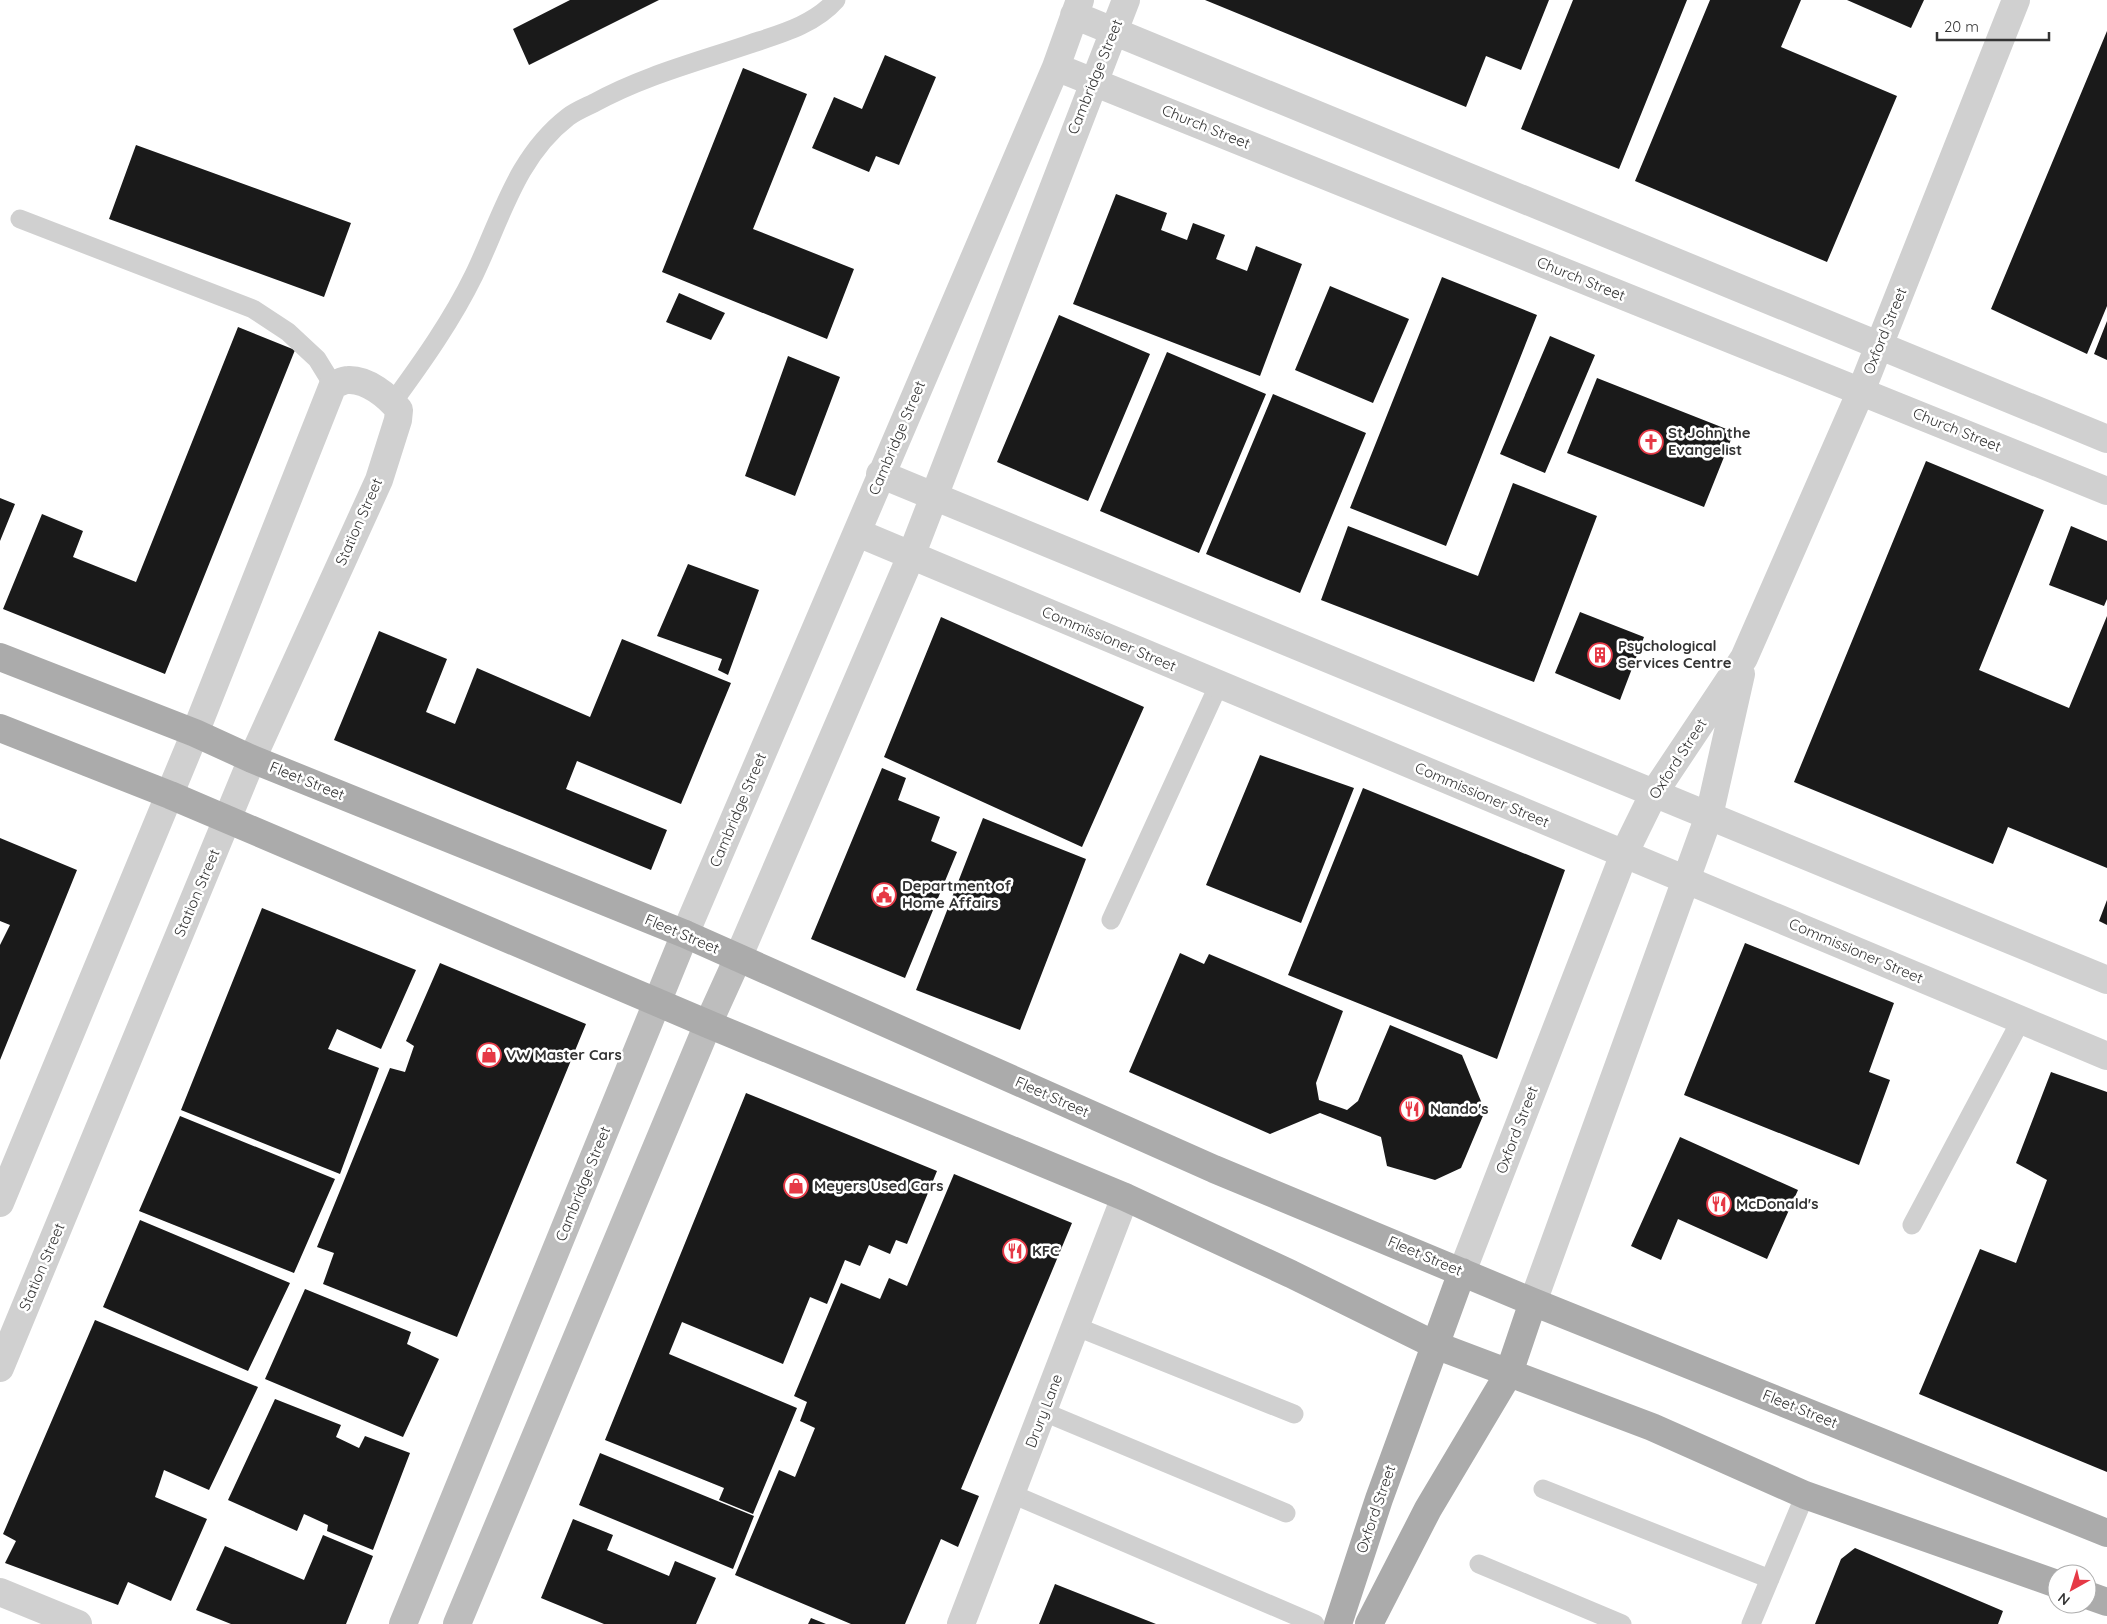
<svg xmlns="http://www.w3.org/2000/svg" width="2107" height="1624" font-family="Quicksand,sans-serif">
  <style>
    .building { fill: #1a1a1a }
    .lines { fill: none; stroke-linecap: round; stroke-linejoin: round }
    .lane { stroke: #d0d0d0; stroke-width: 19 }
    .street { stroke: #d0d0d0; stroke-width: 28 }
    .secondary { stroke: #bdbdbd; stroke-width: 28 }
    .primary { stroke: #ababab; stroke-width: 28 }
    .labels { text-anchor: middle; stroke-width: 5; stroke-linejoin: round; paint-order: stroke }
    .street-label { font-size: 15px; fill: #333; stroke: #fff }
    .poi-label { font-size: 15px; font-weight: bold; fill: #333; stroke: #fff; text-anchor: start }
  </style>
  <rect width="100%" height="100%" fill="#fff"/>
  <path class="building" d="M 570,0 L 659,0 L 529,65 L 513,29 Z
    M 1205,0 L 1549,0 L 1521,70 L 1486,56 L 1466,107 Z
    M 1573,0 L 1687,0 L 1619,169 L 1521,129 Z
    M 1710,0 L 1801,0 L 1781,47 L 1897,96 L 1827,262 L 1635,181 Z
    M 1847,0 L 1924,0 L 1911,28 Z
    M 2107,31 L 2107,306 L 2087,354 L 1991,309 Z
    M 885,55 L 936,77 L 899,165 L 876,156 L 869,172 L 812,148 L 834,97 L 862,109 Z
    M 743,68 L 807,94 L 753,229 L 854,269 L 827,339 L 662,272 Z
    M 136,145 L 351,223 L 324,297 L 109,219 Z
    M 1116,194 L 1167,213 L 1161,230 L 1187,240 L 1193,223 L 1225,235 L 1216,259 L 1247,271 L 1256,246 L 1302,264 L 1260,376 L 1073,304 Z
    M 1442,277 L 1537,315 L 1446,546 L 1350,508 Z
    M 1330,286 L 1409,319 L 1373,403 L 1295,370 Z
    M 679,293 L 725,313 L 711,340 L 666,322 Z
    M 1059,315 L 1150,354 L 1088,501 L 997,462 Z
    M 2107,321 L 2107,360 L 2094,354 Z
    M 238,327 L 295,350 L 165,674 L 3,609 L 42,514 L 83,531 L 73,557 L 136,582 Z
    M 1550,336 L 1595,355 L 1545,473 L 1500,454 Z
    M 1167,352 L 1266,394 L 1199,553 L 1100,511 Z
    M 788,356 L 840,377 L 795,496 L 745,476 Z
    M 1597,378 L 1734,432 L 1704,507 L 1567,453 Z
    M 1273,394 L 1366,433 L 1300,593 L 1206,554 Z
    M 1926,461 L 2044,510 L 1979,670 L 2069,708 L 2107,616 L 2107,868 L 2008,827 L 1993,864 L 1794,782 Z
    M 1513,483 L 1597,516 L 1534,682 L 1321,600 L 1348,526 L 1478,576 Z
    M 0,498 L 15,504 L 0,541 Z
    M 2071,526 L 2107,541 L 2107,599 L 2104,606 L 2049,585 Z
    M 688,564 L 759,590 L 728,675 L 718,670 L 722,659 L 657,636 Z
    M 1580,612 L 1644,637 L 1620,700 L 1555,673 Z
    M 941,617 L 1144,707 L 1082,847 L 884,757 Z
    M 379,631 L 447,659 L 426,712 L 455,724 L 477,668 L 590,717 L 622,639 L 731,683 L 681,804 L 577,761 L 566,789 L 667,830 L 651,870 L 334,740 Z
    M 1260,755 L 1354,788 L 1301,923 L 1206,885 Z
    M 882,768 L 906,778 L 898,800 L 940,817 L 931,841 L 957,852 L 905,978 L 811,939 Z
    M 1363,788 L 1565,870 L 1497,1059 L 1288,975 Z
    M 983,818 L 1086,859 L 1020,1030 L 916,990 Z
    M 0,838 L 77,870 L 0,1060 L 0,945 L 10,925 L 0,921 Z
    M 2107,900 L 2107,925 L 2099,921 Z
    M 262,908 L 416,970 L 381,1049 L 337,1029 L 328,1049 L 379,1068 L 340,1174 L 181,1110 Z
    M 1745,943 L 1894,1003 L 1869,1072 L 1890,1080 L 1859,1165 L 1684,1095 Z
    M 1180,953 L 1204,964 L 1209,954 L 1343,1011 L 1316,1083 L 1319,1100 L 1347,1110 L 1358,1101 L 1390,1025 L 1462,1055 L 1485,1111 L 1461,1168 L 1435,1180 L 1387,1166 L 1381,1137 L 1320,1113 L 1270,1134 L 1129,1072 Z
    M 440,963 L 586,1024 L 457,1337 L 323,1284 L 334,1253 L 317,1247 L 390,1068 L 405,1072 L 414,1046 L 406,1041 Z
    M 2051,1072 L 2107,1092 L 2107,1472 L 1919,1394 L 1980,1249 L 2016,1263 L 2047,1180 L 2016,1163 Z
    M 746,1093 L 937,1171 L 907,1244 L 896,1240 L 890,1254 L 869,1245 L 860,1266 L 845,1260 L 827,1304 L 810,1297 L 783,1364 L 682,1322 L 669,1354 L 797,1408 L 753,1514 L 719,1500 L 724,1488 L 605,1440 Z
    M 180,1116 L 335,1179 L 294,1273 L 139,1211 Z
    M 1680,1137 L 1798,1190 L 1767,1259 L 1678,1219 L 1661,1260 L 1631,1246 Z
    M 954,1174 L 1072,1223 L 961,1489 L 979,1496 L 958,1547 L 941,1539 L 905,1624 L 851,1624 L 735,1575 L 779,1470 L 795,1477 L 815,1428 L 800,1421 L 807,1402 L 794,1396 L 841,1283 L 880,1299 L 889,1278 L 907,1286 Z
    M 140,1220 L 290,1283 L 248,1371 L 103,1307 Z
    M 305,1289 L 411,1332 L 407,1344 L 439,1359 L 403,1437 L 265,1379 Z
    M 95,1320 L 258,1387 L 209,1490 L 164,1470 L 155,1497 L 207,1519 L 171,1601 L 128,1582 L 118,1605 L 5,1563 L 16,1541 L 3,1534 Z
    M 275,1399 L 341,1425 L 336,1437 L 359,1448 L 365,1436 L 410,1453 L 373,1550 L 327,1531 L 328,1525 L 304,1514 L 297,1531 L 228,1500 Z
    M 600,1453 L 754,1516 L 733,1569 L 579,1505 Z
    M 573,1519 L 613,1535 L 607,1550 L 669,1576 L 675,1561 L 716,1578 L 696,1624 L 604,1624 L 541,1598 Z
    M 323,1535 L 373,1556 L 346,1624 L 231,1624 L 196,1610 L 225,1546 L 304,1580 Z
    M 1855,1548 L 2003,1611 L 1998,1624 L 1815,1624 L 1841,1559 Z
    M 1055,1584 L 1156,1624 L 1039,1624 Z
    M 811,1618 L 826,1624 L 808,1624 Z"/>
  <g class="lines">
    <path class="lane" d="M 20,219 L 253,309 L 288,332 L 317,359 L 333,385
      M 393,402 C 423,361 452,320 474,275 C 501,219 516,157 568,117 C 576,111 586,107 594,103 C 643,76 697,62 750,44 C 780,34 814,25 836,0
      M 1111,920 L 1219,684
      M 1912,1225 L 2021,1020
      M 1077,1327 L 1294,1414
      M 1044,1412 L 1286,1513
      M 1543,1489 L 1770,1579
      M 1012,1494 L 1315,1624
      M 1479,1564 L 1622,1624
      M 1751,1624 L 1805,1495"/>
    <path class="street" d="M 1074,15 L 2107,439
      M 1056,67 L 2107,491
      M 880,474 L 2107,980
      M 858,533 L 2107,1056
      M 685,934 L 1056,67 L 1080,0
      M 738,958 L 911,556 L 1126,0
      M 0,1203 L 195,733 L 333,385 C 337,384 343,380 348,380 C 367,379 388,396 399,410 L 398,420 L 379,480 L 252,759 L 0,1368
      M 1462,1272 L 1624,854 L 1654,793 L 1744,658 L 1861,391 L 2016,0
      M 1533,1302 L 1709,816 L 1741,674
      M 0,1592 L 78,1624
      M 961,1624 L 1125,1197"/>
    <path class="secondary" d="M 403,1624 L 685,934
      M 457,1624 L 708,1024 L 738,958"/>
    <path class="primary" d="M 0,657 L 195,733 L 252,759 L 685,934 L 1214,1169 L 1533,1302 L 2107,1533
      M 0,728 L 170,795 L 708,1024 L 1125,1197 L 1291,1274 L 1435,1345 L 1652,1427 L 1805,1495 L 2057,1584
      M 2087,1595 L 2107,1602
      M 1338,1624 L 1379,1499 L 1462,1272
      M 1369,1624 L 1428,1509 L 1509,1373 L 1533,1302"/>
  </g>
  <defs>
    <g id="church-ring" transform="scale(1.25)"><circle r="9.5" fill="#fff" stroke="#e63946" stroke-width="1.5"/><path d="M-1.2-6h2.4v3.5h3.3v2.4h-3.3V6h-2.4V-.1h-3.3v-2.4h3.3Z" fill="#e63946"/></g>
    <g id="building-ring" transform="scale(1.25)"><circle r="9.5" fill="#fff" stroke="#e63946" stroke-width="1.5"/><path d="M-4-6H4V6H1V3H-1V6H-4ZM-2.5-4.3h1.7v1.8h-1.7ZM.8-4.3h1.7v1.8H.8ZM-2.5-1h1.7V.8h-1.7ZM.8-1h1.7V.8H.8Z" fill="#e63946"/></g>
    <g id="civic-ring" transform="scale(1.25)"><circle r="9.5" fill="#fff" stroke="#e63946" stroke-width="1.5"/><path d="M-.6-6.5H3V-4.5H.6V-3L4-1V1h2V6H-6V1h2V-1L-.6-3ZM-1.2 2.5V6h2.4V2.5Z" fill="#e63946"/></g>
    <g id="shop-ring" transform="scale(1.25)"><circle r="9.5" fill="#fff" stroke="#e63946" stroke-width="1.5"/><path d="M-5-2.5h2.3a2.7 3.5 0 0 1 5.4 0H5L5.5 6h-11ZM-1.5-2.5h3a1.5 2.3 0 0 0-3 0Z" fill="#e63946"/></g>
    <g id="restaurant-ring" transform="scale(1.25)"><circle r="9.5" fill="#fff" stroke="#e63946" stroke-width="1.5"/><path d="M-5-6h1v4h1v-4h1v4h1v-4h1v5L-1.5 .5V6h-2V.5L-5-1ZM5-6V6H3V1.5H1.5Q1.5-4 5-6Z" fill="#e63946"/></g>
  </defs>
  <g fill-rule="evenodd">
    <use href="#church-ring" x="1651" y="442"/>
    <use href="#building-ring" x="1600" y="655"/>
    <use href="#civic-ring" x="884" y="895"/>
    <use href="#shop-ring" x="489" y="1055"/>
    <use href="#restaurant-ring" x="1412" y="1109"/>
    <use href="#shop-ring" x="796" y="1186"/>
    <use href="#restaurant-ring" x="1719" y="1204"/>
    <use href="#restaurant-ring" x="1015" y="1251"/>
  </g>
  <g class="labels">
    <g class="street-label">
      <text transform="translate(1095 77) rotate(-68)" y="5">Cambridge Street</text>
      <text transform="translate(1206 127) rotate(22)" y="5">Church Street</text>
      <text transform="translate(1581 279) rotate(22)" y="5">Church Street</text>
      <text transform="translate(1885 331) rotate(-68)" y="5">Oxford Street</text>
      <text transform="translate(1957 430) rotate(22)" y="5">Church Street</text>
      <text transform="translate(897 438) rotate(-67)" y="5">Cambridge Street</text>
      <text transform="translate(359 522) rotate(-66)" y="5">Station Street</text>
      <text transform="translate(1109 639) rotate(23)" y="5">Commissioner Street</text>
      <text transform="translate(1678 759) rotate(-57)" y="5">Oxford Street</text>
      <text transform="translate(307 781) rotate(22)" y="5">Fleet Street</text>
      <text transform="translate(1482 795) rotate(23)" y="5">Commissioner Street</text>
      <text transform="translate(738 810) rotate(-67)" y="5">Cambridge Street</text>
      <text transform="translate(197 893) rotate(-67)" y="5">Station Street</text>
      <text transform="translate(682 934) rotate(23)" y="5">Fleet Street</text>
      <text transform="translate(1856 951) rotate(23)" y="5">Commissioner Street</text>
      <text transform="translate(1052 1097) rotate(24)" y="5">Fleet Street</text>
      <text transform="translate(1517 1130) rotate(-69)" y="5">Oxford Street</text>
      <text transform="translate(583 1184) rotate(-68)" y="5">Cambridge Street</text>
      <text transform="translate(1425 1256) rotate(23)" y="5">Fleet Street</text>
      <text transform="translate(42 1267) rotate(-67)" y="5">Station Street</text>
      <text transform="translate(1800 1409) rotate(22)" y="5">Fleet Street</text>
      <text transform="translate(1044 1411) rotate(-69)" y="5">Drury Lane</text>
      <text transform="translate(1376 1509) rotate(-71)" y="5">Oxford Street</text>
    </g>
    <g class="poi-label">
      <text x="1668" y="438">St John the<tspan x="1668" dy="17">Evangelist</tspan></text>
      <text x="1618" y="651">Psychological<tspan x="1618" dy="17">Services Centre</tspan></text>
      <text x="902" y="891">Department of<tspan x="902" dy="17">Home Affairs</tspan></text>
      <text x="506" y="1060">VW Master Cars</text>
      <text x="1430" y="1114">Nando's</text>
      <text x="814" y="1191">Meyers Used Cars</text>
      <text x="1736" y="1209">McDonald's</text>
      <text x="1032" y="1256">KFC</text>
    </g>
  </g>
  <g transform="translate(2072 1589) rotate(219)"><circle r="24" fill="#ffffff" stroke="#adadad"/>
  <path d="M0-4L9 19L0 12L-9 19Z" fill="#e63946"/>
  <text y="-8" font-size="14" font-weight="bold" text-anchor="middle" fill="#333333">N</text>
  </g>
  <path d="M1937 32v8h112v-8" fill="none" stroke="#333333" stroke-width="2.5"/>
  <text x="1944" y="32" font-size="15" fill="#333333" stroke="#ffffff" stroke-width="4" paint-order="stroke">20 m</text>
</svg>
